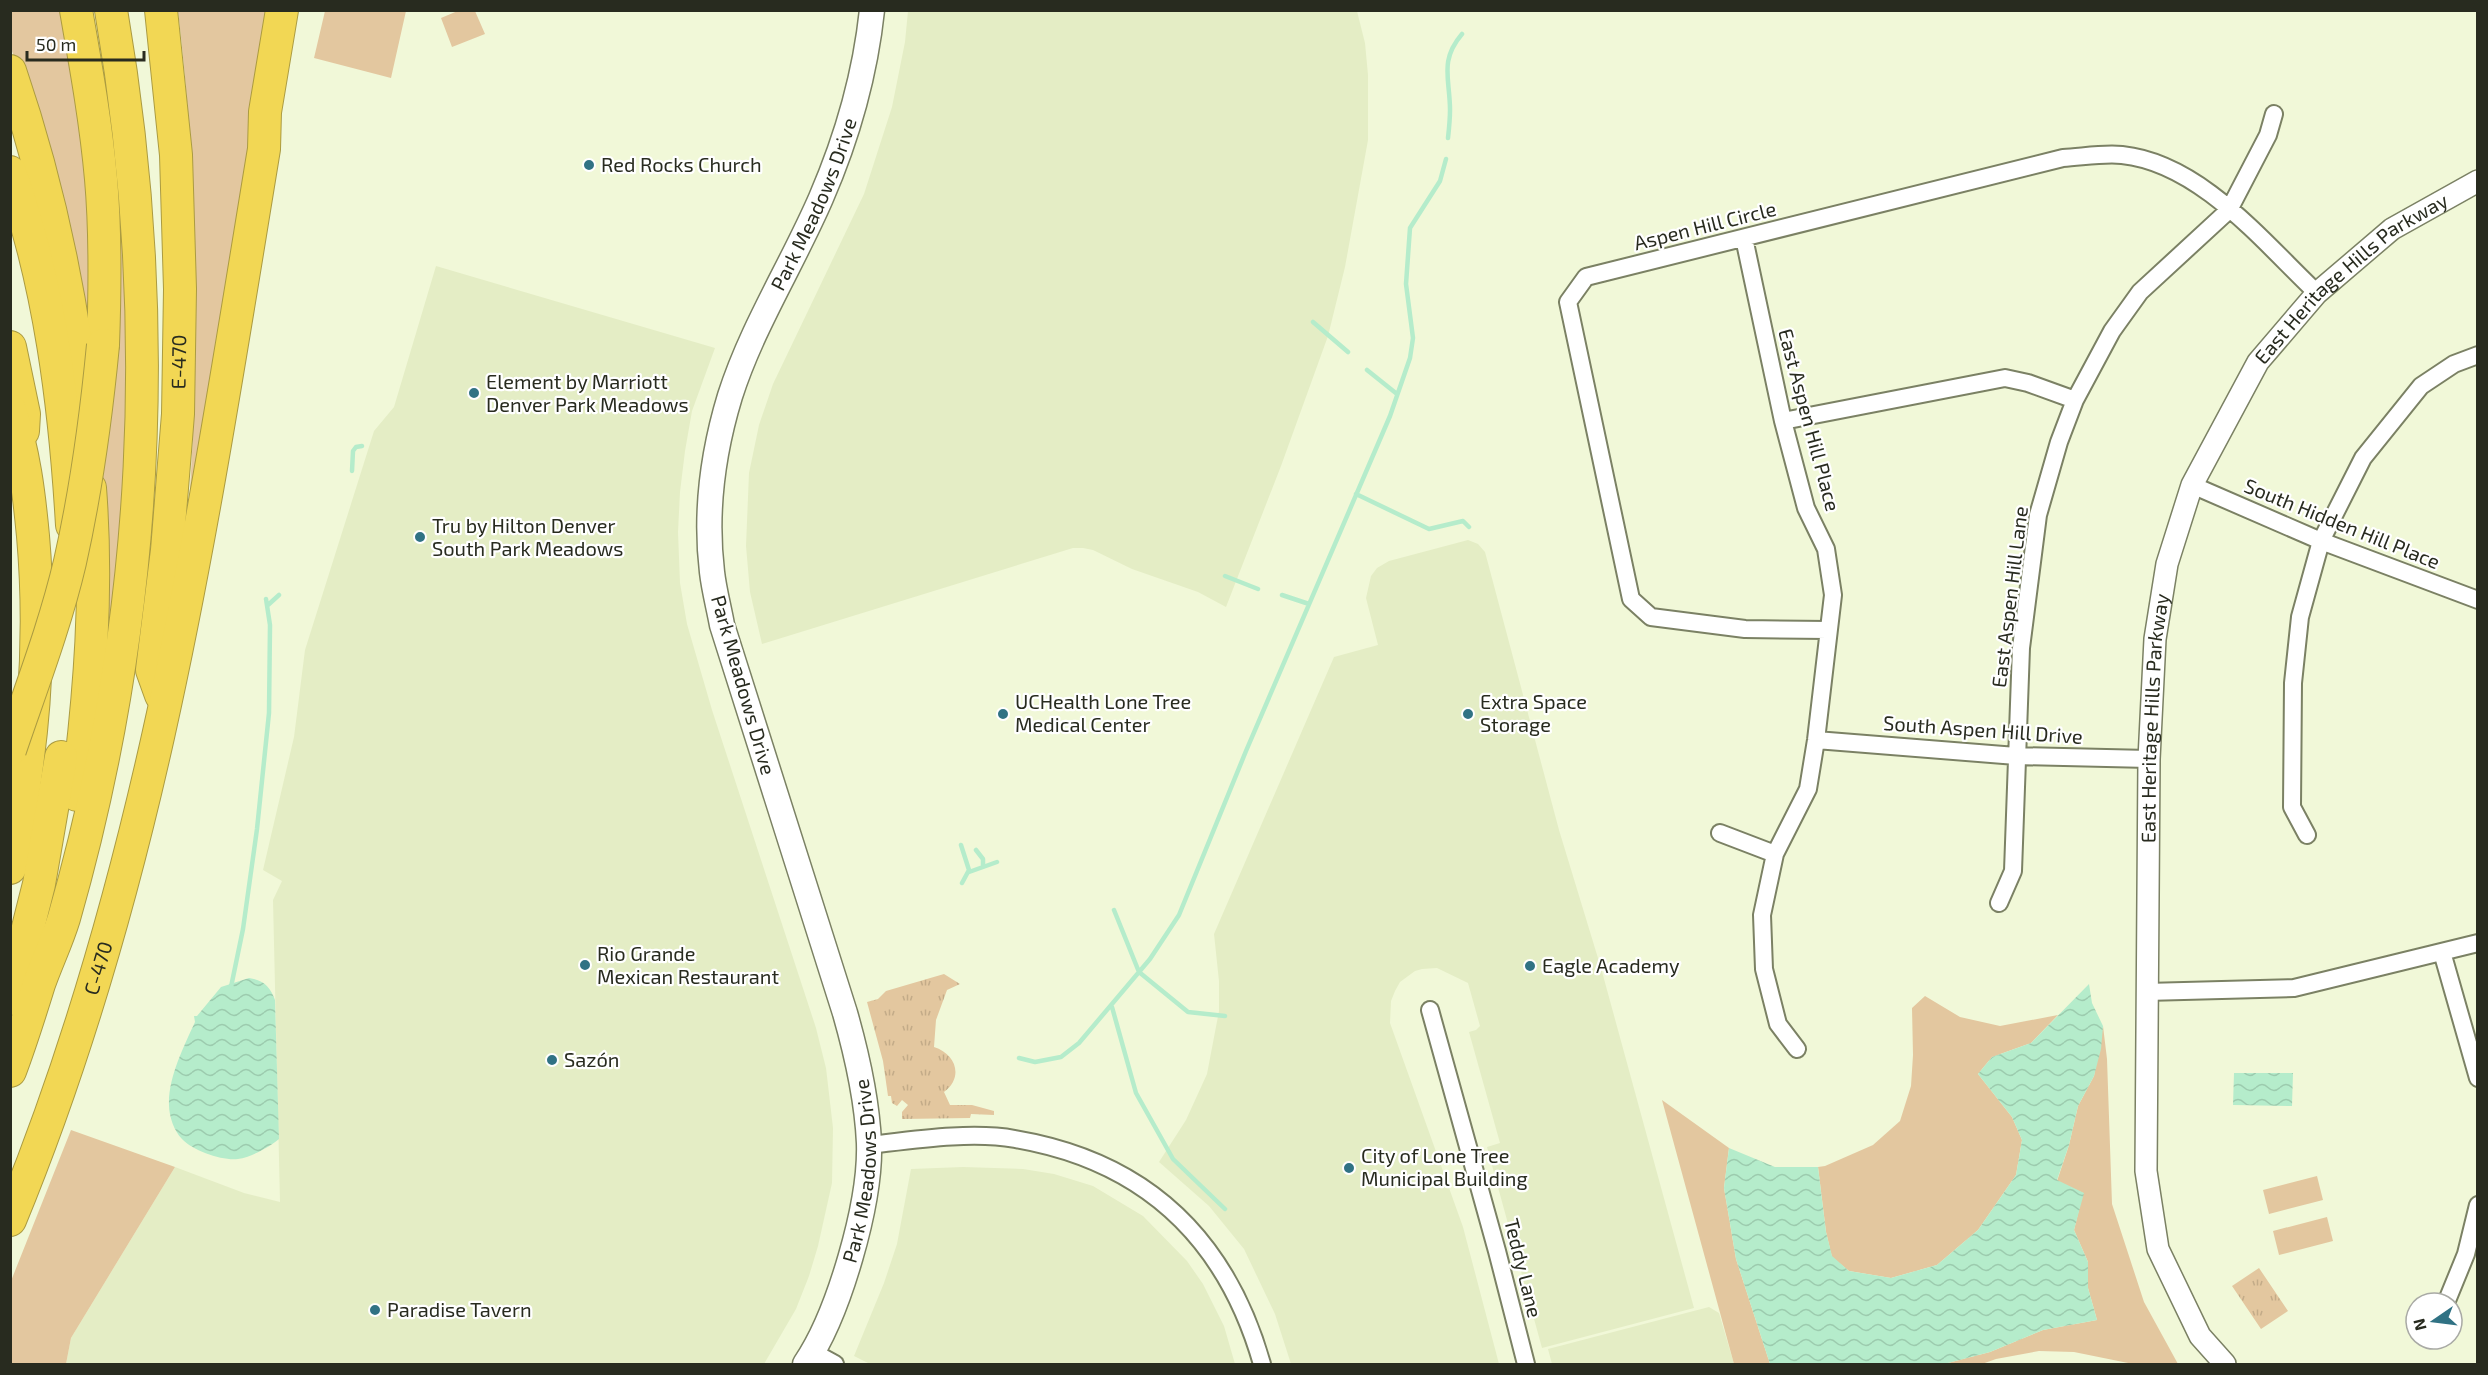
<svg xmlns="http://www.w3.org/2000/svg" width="2488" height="1375" font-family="'Exo 2',sans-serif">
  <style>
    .built { fill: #e4edc5 }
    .green { fill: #e3c79f }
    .park { fill: url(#park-tufts) }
    .water { fill: url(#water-waves) }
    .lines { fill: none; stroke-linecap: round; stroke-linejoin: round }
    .stream { stroke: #b5eccb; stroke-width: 4.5 }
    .minor-casing { stroke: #7b8164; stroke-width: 20 }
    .tertiary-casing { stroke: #7b8164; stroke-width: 24 }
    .secondary-casing { stroke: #7b8164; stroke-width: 27 }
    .motorway-casing { stroke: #ab9b41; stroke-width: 34 }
    .minor { stroke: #fff; stroke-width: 16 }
    .tertiary { stroke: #fff; stroke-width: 21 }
    .secondary { stroke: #fff; stroke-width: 24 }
    .motorway { stroke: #f2d754; stroke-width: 32 }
    .motorway-bridge-casing { stroke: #ab9b41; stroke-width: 34; stroke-linecap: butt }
    .motorway-bridge { stroke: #f2d754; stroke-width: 32 }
    .poi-dot { fill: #307284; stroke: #fff; stroke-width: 2 }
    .labels { text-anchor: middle; stroke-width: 4.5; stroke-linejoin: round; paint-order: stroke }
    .poi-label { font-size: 20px; fill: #282b1f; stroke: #fff; text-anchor: start }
    .street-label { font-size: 20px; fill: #282b1f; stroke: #fff }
  </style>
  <defs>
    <pattern id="park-tufts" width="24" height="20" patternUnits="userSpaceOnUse" patternTransform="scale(1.5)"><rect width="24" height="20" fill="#e3c79f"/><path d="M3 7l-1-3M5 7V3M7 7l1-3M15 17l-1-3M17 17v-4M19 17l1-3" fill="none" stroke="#c3ab88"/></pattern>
    <pattern id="water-waves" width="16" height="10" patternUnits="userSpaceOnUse" patternTransform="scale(1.5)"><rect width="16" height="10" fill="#b5eccb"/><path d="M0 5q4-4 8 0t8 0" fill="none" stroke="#9ccbae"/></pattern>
  </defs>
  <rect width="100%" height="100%" fill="#f1f8d8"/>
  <path class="built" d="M 908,11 L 1357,11 L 1365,43 L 1368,75 L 1368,140 L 1345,267 L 1328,336 L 1281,466 L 1226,607 L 1198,592 L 1132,569 L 1093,550 L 1083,548 L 1073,548 L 762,644 L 750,592 L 746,546 L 749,473 L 759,425 L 773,384 L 864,194 L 892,107 L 905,42 Z
    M 436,266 L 715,348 L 692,411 L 685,451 L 680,492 L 678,532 L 680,583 L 687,624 L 712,710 L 816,1028 L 826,1068 L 833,1128 L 832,1183 L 818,1246 L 809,1276 L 796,1309 L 764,1364 L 66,1364 L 71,1338 L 175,1167 L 244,1193 L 280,1202 L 273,900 L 282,881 L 263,870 L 294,737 L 305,650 L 374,431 L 394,407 Z
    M 1468,540 L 1478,544 L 1485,552 L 1559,830 L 1601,968 L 1694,1308 L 1542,1348 L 1487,1147 L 1500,1143 L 1469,1032 L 1476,1030 L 1480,1026 L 1468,983 L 1437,968 L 1422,969 L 1415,971 L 1400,982 L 1395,991 L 1391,1001 L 1390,1023 L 1463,1227 L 1499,1364 L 1291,1364 L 1275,1314 L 1244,1249 L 1209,1206 L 1159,1162 L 1186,1120 L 1207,1074 L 1219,1011 L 1219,981 L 1214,934 L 1334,657 L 1378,645 L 1366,598 L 1371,576 L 1377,568 L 1389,561 Z
    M 963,1167 L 1023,1169 L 1054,1174 L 1093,1186 L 1143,1216 L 1187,1261 L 1203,1284 L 1224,1326 L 1235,1364 L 870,1364 L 854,1356 L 884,1283 L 897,1244 L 911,1169 Z
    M 1709,1307 L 1719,1313 L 1734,1364 L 1552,1364 L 1548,1349 Z"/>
  <path class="green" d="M 460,10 L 475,11 L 485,34 L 452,47 L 441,18 Z
    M 10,11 L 66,11 L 85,127 L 92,345 L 36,126 L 11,48 Z
    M 178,11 L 271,11 L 192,491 L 190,490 C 200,329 197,171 178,11 Z
    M 325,11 L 406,11 L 391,78 L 314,58 Z
    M 104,84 L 112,95 L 122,175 L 130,440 L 107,669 L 100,495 Z
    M 1925,996 L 1960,1017 L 2000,1026 L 2058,1015 L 2031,1043 L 1992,1057 L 1978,1074 L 2012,1117 L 2022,1140 L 2016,1175 L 1978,1230 L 1937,1265 L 1891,1278 L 1849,1271 L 1832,1257 L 1826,1232 L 1818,1167 L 1825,1166 L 1873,1145 L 1900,1121 L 1911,1086 L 1913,1055 L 1912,1008 Z
    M 2103,1026 L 2107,1059 L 2112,1204 L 2144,1302 L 2178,1364 L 2133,1364 L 2074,1352 L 2039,1351 L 1996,1359 L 1982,1364 L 1944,1364 L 1990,1352 L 2043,1330 L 2097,1320 L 2088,1288 L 2088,1262 L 2074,1230 L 2083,1193 L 2057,1181 L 2069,1145 L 2078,1106 L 2094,1076 Z
    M 1662,1100 L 1729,1148 L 1724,1188 L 1736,1259 L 1770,1364 L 1734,1364 Z
    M 71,1130 L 175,1167 L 71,1338 L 66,1364 L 11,1364 L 11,1281 Z
    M 2317,1176 L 2323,1200 L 2269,1214 L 2263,1190 Z
    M 2327,1217 L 2333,1241 L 2279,1255 L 2273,1231 Z"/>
  <path class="park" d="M 944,974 L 960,984 L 947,990 L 936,1020 L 934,1047 C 956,1054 964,1077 944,1092 L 950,1105 L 972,1105 L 994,1111 L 994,1115 L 971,1114 L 970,1118 L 902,1119 L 902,1112 L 908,1105 L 902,1100 L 897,1106 L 892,1103 L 891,1096 L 888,1096 L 883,1061 L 867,1002 L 878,999 L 886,991 Z
    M 2259,1268 L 2288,1311 L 2261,1329 L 2232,1286 Z"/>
  <path class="water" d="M 249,978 C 263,980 270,986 275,1000 L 279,1139 C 269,1147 252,1157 238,1159 C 223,1161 193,1151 182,1139 C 174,1131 169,1116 169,1105 C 168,1078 184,1046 195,1022 L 194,1016 L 197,1016 L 221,987 Z
    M 2089,984 L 2092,1003 L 2103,1026 L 2101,1049 L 2094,1076 L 2078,1106 L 2069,1145 L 2057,1180 L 2084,1193 L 2074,1230 L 2088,1262 L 2088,1288 L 2097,1320 L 2043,1330 L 1990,1352 L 1944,1364 L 1770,1364 L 1736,1259 L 1724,1188 L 1729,1148 L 1775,1167 L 1818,1167 L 1826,1232 L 1832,1256 L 1849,1271 L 1891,1278 L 1937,1265 L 1978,1230 L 2016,1175 L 2022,1140 L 2012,1117 L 1978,1074 L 1992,1057 L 2031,1043 Z
    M 2234,1073 L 2293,1073 L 2292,1106 L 2233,1105 Z"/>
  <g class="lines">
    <path class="stream" d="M 1448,138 C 1449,129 1450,119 1450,110 C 1450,79 1439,61 1462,34
      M 1313,322 L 1348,352
      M 1367,370 L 1397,394
      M 352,471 L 353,451 L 356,447 L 362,446
      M 1356,494 L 1429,529 L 1463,521 L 1469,527
      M 1225,576 L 1258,589
      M 1282,595 L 1309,604
      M 268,605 L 279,595
      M 961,845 L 969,870 L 962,883
      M 976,850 L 983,859 L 983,867
      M 969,872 L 997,862
      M 1114,910 L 1139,972 L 1188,1012 L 1225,1016
      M 231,987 L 243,929 L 257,829 L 269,713 L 270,625 L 266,599
      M 1112,1007 L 1136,1093 L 1173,1159 L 1225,1209
      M 1019,1058 L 1035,1062 L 1061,1057 L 1079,1043 L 1150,959 L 1179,915 L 1246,751 L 1390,416 L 1410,358 L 1413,338 L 1406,284 L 1410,228 L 1440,181 L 1446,159"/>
    <g class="minor-casing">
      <path id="minor" d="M 1744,238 L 1783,421 L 1806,508 L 1826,549 L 1833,595 L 1816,740 L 1808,789 L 1775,854 L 1762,915 L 1764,969 L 1778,1024 L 1797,1049
        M 1783,421 L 2005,378 L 2028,383 L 2075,400
        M 2192,485 L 2321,541 L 2478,600
        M 1828,630 L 1745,629 L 1651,617 L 1631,599 L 1568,302 L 1586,277 L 2063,158 C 2082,157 2103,153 2122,155 C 2200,163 2263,242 2317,293
        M 1816,740 L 2016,756 L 2149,759
        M 1720,833 L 1775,854
        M 2307,835 L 2292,807 L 2293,683 L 2300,617 L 2321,541 L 2363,458 L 2421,386 L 2454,364 L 2478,355
        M 1999,903 L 2013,871 L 2021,648 L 2038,515 L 2059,442 L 2075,400 L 2112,331 L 2140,292 L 2229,210 L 2268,135 L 2274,114
        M 2442,952 L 2478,1078
        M 2146,992 L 2294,988 L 2478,943
        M 1430,1010 L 1497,1251 L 1526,1364
        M 869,1145 C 913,1140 971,1131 1015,1139 C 1145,1161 1226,1238 1262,1364
        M 2446,1303 L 2466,1254 L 2478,1205
        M 813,1352 L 835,1364"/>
    </g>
    <g class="tertiary-casing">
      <g id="tertiary">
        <path id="s1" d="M 2225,1364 L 2200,1336 L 2158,1249 L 2146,1171 L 2149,759 L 2155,639 L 2167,564 L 2192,485 L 2258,362 L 2317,293 L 2392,229 L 2478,181"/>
      </g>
    </g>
    <g class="secondary-casing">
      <g id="secondary">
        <path id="s2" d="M 805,1364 C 839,1314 871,1203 869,1143 C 867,1099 857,1055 845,1013 L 722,625 C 719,608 714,590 712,572 C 705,514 713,452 730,396 C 752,327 792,265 821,198 C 847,138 865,76 872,10"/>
      </g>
    </g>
    <g class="motorway-casing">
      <g id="motorway">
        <path d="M 76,10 C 86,67 96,123 101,179 C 106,235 105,290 103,345"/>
        <path d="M 10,71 C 50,188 75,310 87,433"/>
        <path d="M 10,172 C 50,285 65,406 72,525"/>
        <path d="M 10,347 L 24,414 L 23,431"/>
        <path d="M 10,410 C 24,452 29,493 33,536 C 43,650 32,757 10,868"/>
        <path id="s3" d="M 161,695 L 152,670 L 167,550 L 178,414 L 180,289 L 176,155 L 161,10"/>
        <path d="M 77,795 C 90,693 98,591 90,488"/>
        <path d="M 10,999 L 39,884 L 61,757"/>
        <path d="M 10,1071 C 21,1042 30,1013 39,984 C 47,961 57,941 64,918 C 150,618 164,318 111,10"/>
        <path id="s4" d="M 10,1220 C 152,876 204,513 264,149 L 265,112 L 282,10"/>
      </g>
    </g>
    <use href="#minor" class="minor"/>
    <use href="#tertiary" class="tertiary"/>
    <use href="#secondary" class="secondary"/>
    <use href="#motorway" class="motorway"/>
    <g class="motorway-bridge-casing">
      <path id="motorway-bridge" d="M 10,750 C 31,688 55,626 70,562 C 86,491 96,418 103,345"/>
    </g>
    <use href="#motorway-bridge" class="motorway-bridge"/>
  </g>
  <g class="poi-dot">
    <circle cx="589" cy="165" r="6"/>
    <circle cx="474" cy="393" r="6"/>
    <circle cx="420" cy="537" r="6"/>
    <circle cx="1003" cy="714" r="6"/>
    <circle cx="1468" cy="714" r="6"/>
    <circle cx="585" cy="965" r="6"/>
    <circle cx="1530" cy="966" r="6"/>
    <circle cx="552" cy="1060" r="6"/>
    <circle cx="1349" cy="1168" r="6"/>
    <circle cx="375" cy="1310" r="6"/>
  </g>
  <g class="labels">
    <g class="poi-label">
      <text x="601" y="172">Red Rocks Church</text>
      <text x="486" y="389">Element by Marriott<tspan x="486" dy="23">Denver Park Meadows</tspan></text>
      <text x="432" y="533">Tru by Hilton Denver<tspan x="432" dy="23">South Park Meadows</tspan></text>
      <text x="1015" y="709">UCHealth Lone Tree<tspan x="1015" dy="23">Medical Center</tspan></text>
      <text x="1480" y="709">Extra Space<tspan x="1480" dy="23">Storage</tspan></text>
      <text x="597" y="961">Rio Grande<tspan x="597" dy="23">Mexican Restaurant</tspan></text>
      <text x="1542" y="973">Eagle Academy</text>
      <text x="564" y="1067">Sazón</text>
      <text x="1361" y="1163">City of Lone Tree<tspan x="1361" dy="23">Municipal Building</tspan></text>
      <text x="387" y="1317">Paradise Tavern</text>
    </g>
    <g class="street-label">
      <text dy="7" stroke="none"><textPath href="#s2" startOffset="1214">Park Meadows Drive</textPath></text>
      <text transform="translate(1705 226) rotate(-14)" y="7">Aspen Hill Circle</text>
      <text dy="7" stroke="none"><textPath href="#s1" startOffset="1170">East Heritage Hills Parkway</textPath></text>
      <text dy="7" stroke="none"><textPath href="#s3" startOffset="336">E-470</textPath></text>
      <text transform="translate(1809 420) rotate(75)" y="7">East Aspen Hill Place</text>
      <text transform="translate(2342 524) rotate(22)" y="7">South Hidden Hill Place</text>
      <text transform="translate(2010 597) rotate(-83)" y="7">East Aspen Hill Lane</text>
      <text transform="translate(743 685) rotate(74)" y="7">Park Meadows Drive</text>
      <text dy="7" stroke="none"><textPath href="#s1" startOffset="666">East Heritage Hills Parkway</textPath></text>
      <text transform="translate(1983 730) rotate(4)" y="7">South Aspen Hill Drive</text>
      <text dy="7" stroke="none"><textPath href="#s4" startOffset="267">C-470</textPath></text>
      <text dy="7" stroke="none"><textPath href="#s2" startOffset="204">Park Meadows Drive</textPath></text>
      <text transform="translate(1523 1268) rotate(76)" y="7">Teddy Lane</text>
    </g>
  </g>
  <rect width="2488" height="1375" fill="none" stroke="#282b1f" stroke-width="24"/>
  <g transform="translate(2434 1321) rotate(256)"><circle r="28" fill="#ffffff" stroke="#a9aaa5" stroke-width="1.5"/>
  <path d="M0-4.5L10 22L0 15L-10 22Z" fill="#307284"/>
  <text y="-9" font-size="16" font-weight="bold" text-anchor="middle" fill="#282b1f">N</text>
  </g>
  <path d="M27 51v9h117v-9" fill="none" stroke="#282b1f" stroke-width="3"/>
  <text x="36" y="51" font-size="18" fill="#282b1f" stroke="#ffffff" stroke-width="4.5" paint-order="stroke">50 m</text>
</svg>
